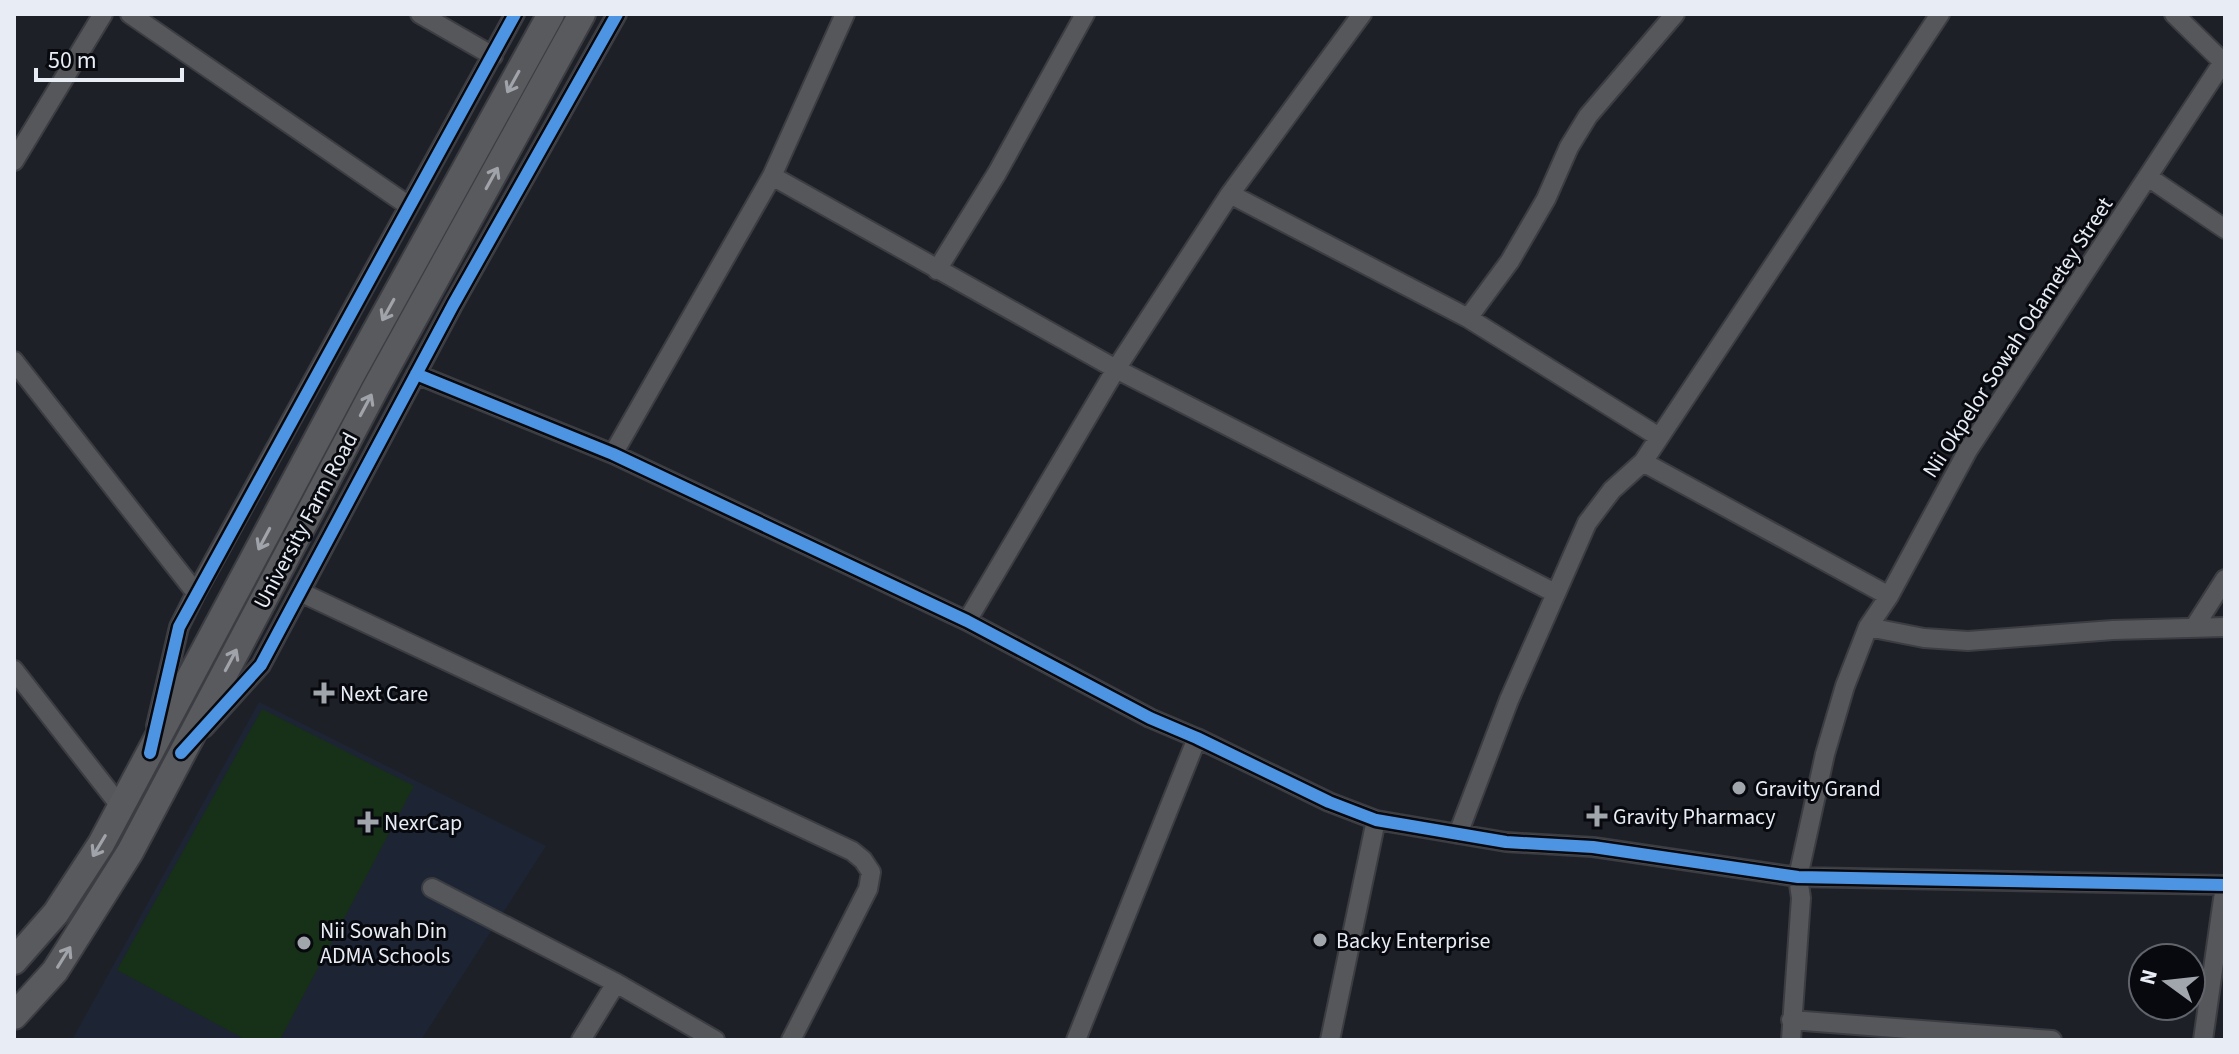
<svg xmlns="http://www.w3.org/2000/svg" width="2239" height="1054" font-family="'Source Sans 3',sans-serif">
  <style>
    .built { fill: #1d2434 }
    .green { fill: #173018 }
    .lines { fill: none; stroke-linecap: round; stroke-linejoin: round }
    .street-casing { stroke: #3b3d43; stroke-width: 22 }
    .secondary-casing { stroke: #3b3d43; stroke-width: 30 }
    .street { stroke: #56575b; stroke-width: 18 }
    .secondary { stroke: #595a5e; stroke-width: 26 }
    .cycleway-casing { stroke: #07090f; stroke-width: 17 }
    .cycleway { stroke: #4d94e3; stroke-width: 12 }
    .oneway { stroke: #a0a3a9 }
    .poi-dot { fill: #a1a5ac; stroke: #07090f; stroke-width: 3 }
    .labels { text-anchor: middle; stroke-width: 6; stroke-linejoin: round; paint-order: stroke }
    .street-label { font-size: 22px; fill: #e8ecf4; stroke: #07090f }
    .poi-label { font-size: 22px; fill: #e8ecf4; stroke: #07090f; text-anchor: start }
  </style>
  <rect width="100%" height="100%" fill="#1e2027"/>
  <path class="built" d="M 259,702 L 546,846 L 421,1040 L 72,1040 Z"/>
  <path class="green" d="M 262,709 L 414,786 L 280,1040 L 246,1040 L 117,970 Z"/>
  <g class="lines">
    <g class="street-casing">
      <path id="street" d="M 130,14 L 409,206
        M 420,14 L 493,56
        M 2174,14 L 2223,62
        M 14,161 L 103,14
        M 772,176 L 1116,369 L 1555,593
        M 2148,177 L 2225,229
        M 1230,194 L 1468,318 L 1659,437
        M 937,270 L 997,173 L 1085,14
        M 1468,318 L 1510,261 L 1546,199 L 1569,147 L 1588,116 L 1675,14
        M 14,361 L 196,593
        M 416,374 L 613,454 L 967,621 L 1150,718 L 1197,738 L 1329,802 L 1376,820 L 1506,842 L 1593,847 L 1798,877 L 2225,885
        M 613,454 L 772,176 L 845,14
        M 1643,462 L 1889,596
        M 300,592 L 852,851 L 863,860 L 871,872 L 868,889 L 791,1040
        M 967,621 L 1116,369 L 1230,194 L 1362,14
        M 2195,626 L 2225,579
        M 1868,627 L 1924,638 L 1968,641 L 2113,630 L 2225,627
        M 14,670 L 121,807
        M 156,726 L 179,627 L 196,593 L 515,14
        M 204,728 L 261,665 L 453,305 L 617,14
        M 1458,834 L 1509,700 L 1587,523 L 1612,490 L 1643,462 L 1940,14
        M 432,888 L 616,983 L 715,1040
        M 1791,1020 L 2052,1040
        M 581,1040 L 616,983
        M 1076,1040 L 1197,738
        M 1330,1040 L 1376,820
        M 1791,1040 L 1801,898 L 1798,877 L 1825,754 L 1845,686 L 1868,627 L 1889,596 L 1968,450 L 2225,59
        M 2203,1040 L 2225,885"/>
    </g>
    <g class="secondary-casing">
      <path id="secondary" d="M 14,961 L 56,913 L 101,844 L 352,374 L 551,14
        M 14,1016 L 55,971 L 130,852 L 376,387 L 582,14"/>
    </g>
    <use href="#street" class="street"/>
    <use href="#secondary" class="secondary"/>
    <g class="cycleway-casing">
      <path id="cycleway" d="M 416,374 L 613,454 L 967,621 L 1150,718 L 1197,738 L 1329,802 L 1376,820 L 1506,842 L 1593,847 L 1798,877 L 2225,885
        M 150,753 L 179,627 L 515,14
        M 181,753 L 261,665 L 453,305 L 617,14"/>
    </g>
    <use href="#cycleway" class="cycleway"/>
  </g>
  <defs><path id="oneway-shaft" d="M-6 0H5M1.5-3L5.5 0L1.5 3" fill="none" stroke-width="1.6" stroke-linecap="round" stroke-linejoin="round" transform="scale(2)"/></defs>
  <g class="oneway">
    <use href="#oneway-shaft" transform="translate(513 82) rotate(119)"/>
    <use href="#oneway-shaft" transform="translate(492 178) rotate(-61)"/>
    <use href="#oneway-shaft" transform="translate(388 310) rotate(119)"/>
    <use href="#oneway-shaft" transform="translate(366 405) rotate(-62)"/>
    <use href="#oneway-shaft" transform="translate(264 539) rotate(118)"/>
    <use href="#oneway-shaft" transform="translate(231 660) rotate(-62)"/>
    <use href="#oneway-shaft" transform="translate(99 846) rotate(121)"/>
    <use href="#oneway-shaft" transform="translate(64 957) rotate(-58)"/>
  </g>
  <g class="poi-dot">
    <path d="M320 681h8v8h8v8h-8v8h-8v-8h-8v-8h8z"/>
    <circle cx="1739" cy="788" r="8"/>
    <path d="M1593 804h8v8h8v8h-8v8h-8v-8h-8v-8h8z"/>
    <path d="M364 810h8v8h8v8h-8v8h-8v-8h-8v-8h8z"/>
    <circle cx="1320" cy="940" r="8"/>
    <circle cx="304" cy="943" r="8"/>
  </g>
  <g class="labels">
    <g class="street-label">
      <text transform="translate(2017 337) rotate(-57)" y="8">Nii Okpelor Sowah Odametey Street</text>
      <text transform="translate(305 520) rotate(-62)" y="8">University Farm Road</text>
    </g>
    <g class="poi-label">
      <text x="340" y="701">Next Care</text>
      <text x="1755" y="796">Gravity Grand</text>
      <text x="1613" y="824">Gravity Pharmacy</text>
      <text x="384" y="830">NexrCap</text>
      <text x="320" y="938">Nii Sowah Din<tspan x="320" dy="25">ADMA Schools</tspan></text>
      <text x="1336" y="948">Backy Enterprise</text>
    </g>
  </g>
  <rect width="2239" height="1054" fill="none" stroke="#e8ecf4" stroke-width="32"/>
  <g transform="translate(2167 982) rotate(285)"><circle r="38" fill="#07090f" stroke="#61646b" stroke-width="2"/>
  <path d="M0-6L14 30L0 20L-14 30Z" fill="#a1a5ac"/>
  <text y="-12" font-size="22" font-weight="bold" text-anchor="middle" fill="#e8ecf4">N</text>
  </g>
  <path d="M36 68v12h146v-12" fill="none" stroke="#e8ecf4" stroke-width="4"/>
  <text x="48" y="68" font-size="24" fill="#e8ecf4" stroke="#07090f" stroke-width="6" paint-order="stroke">50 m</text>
</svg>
